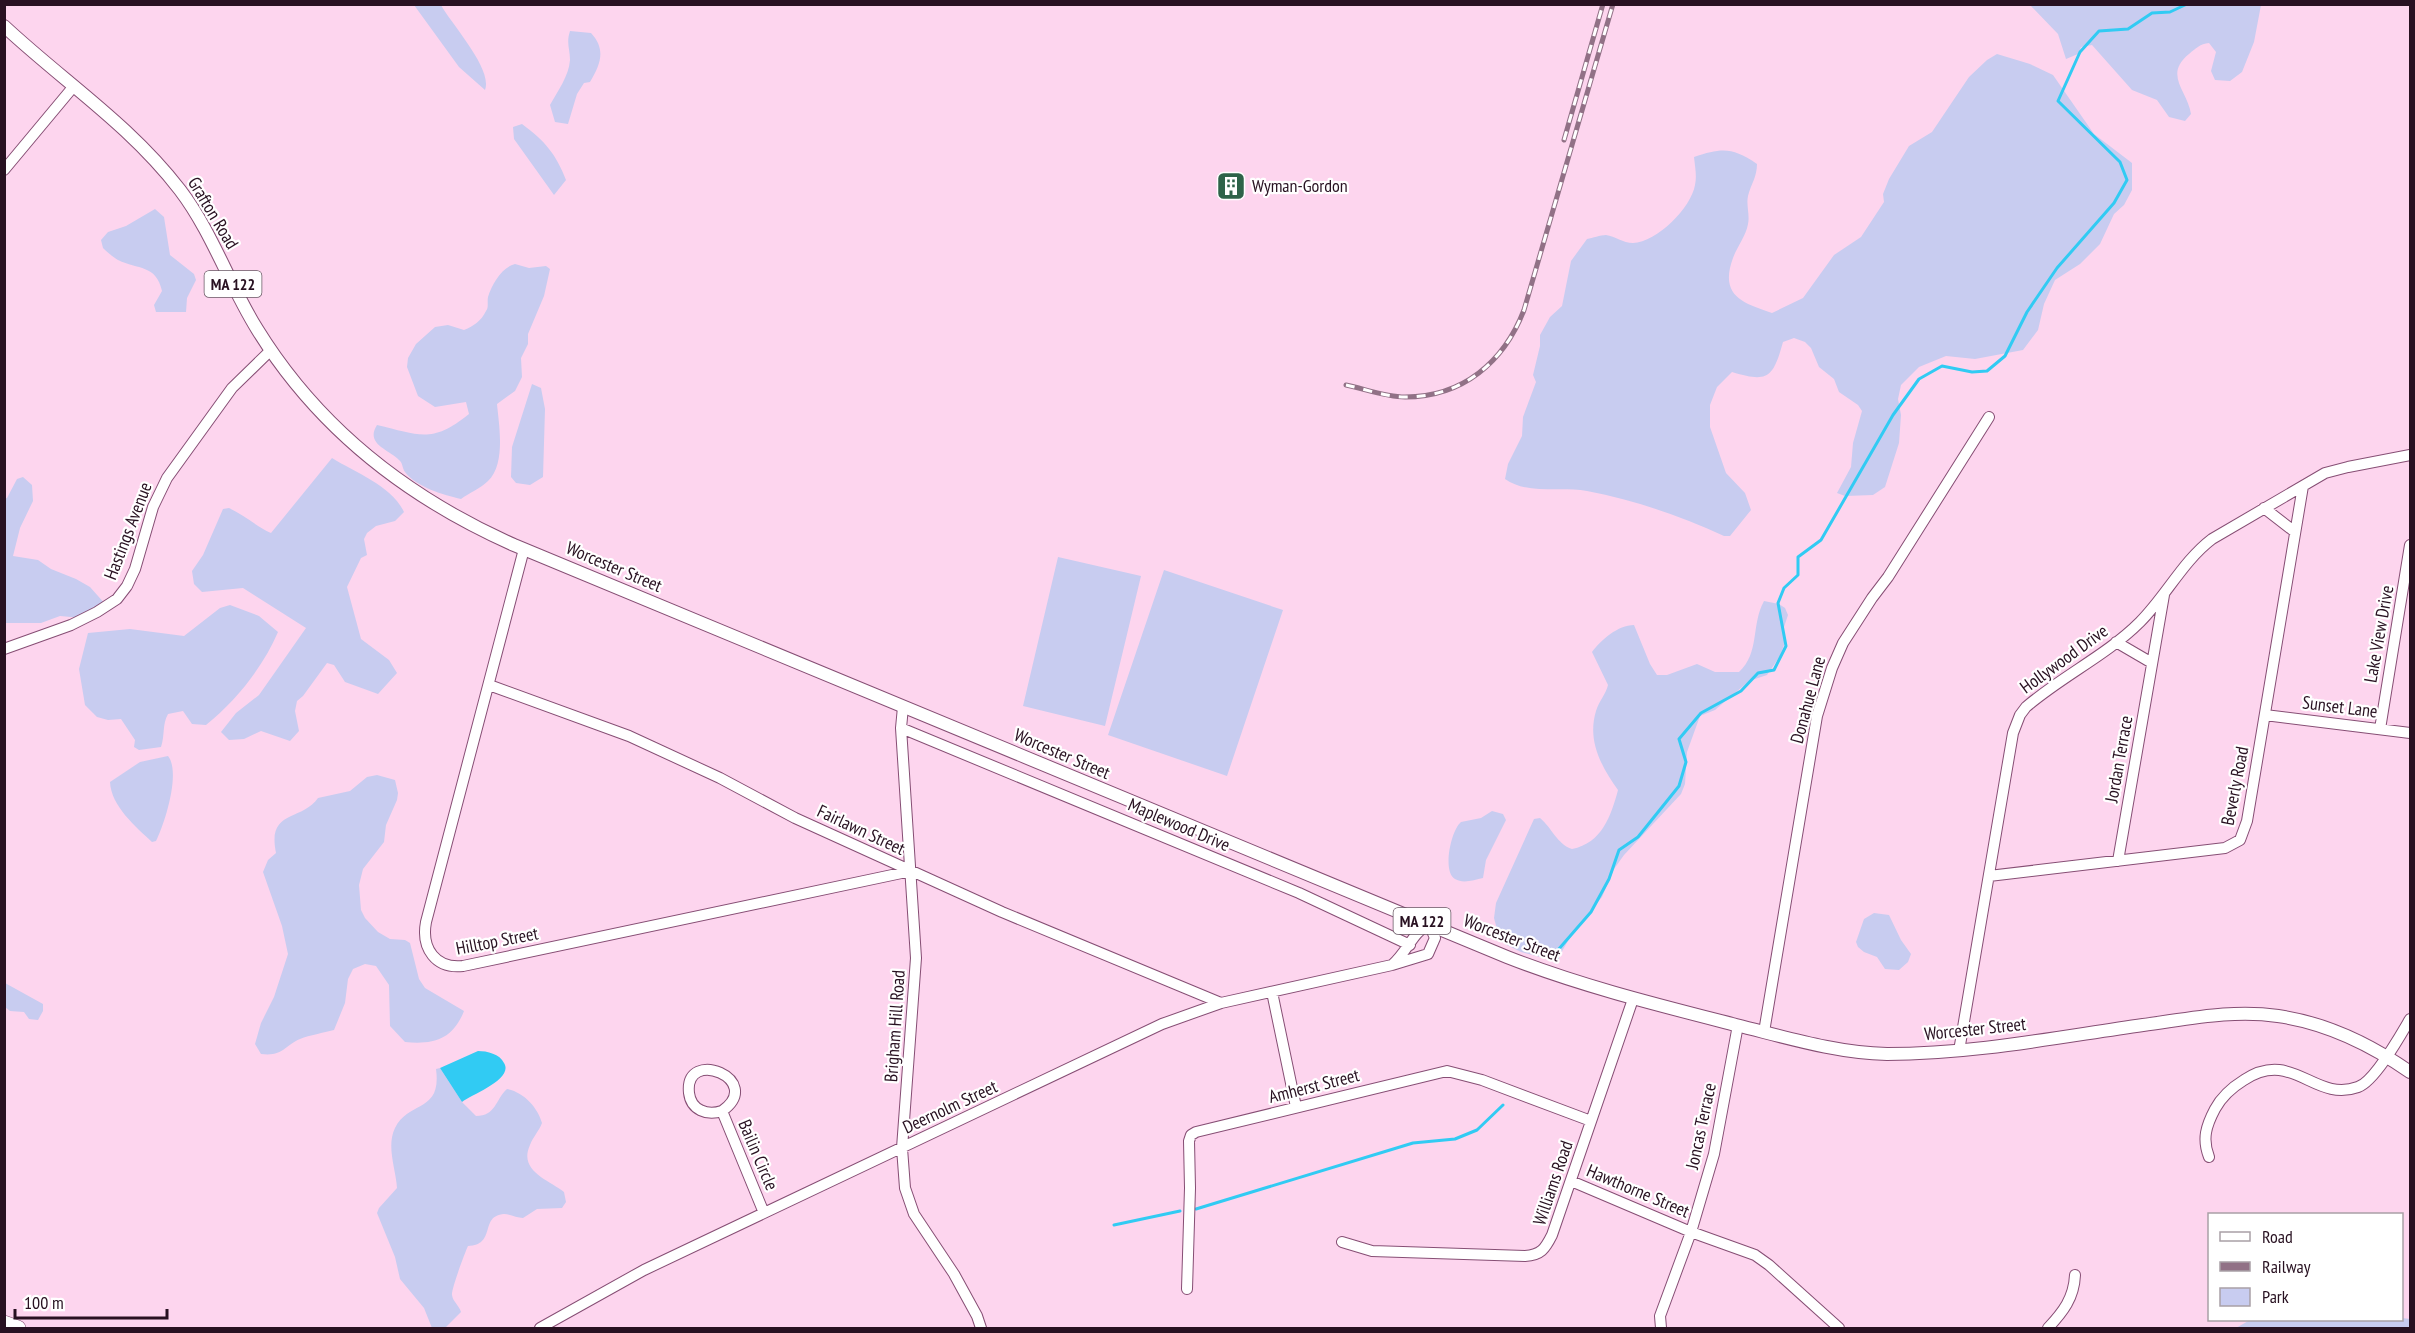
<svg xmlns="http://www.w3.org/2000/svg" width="2415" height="1333" font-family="'PT Sans Narrow',sans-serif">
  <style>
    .green { fill: #c8ccf0 }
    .water { fill: #31cbf3 }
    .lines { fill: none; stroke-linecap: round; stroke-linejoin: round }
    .stream { stroke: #31cbf3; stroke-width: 3 }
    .minor-casing { stroke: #864e74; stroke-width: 12 }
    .major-casing { stroke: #864e74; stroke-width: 14 }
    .highway-casing { stroke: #864e74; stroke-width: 16 }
    .minor { stroke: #fff; stroke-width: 10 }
    .major { stroke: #fff; stroke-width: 12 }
    .highway { stroke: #fff; stroke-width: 15 }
    .rail-casing { stroke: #917186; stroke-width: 5 }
    .rail { stroke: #fff; stroke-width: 3; stroke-dasharray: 9; stroke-linecap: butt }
    .labels { text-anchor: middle; stroke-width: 4.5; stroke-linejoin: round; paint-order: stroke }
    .shield { fill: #fff; stroke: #685864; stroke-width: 1.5 }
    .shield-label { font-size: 16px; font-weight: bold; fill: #281121 }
    .poi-label { font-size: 18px; fill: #281121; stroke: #fff; text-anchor: start }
    .street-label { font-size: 18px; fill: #281121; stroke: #fff }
  </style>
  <rect width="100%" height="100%" fill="#fdd5ee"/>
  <path class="green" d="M 414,5 L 441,5 C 452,25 493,69 485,90 L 459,67 Z
    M 2030,5 L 2261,5 L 2254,42 L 2242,72 L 2230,81 L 2215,80 L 2211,71 L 2216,52 L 2209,43 C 2200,44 2196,48 2189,54 C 2163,75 2188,91 2191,114 L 2185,121 L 2169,117 L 2157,100 L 2132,90 L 2092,45 L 2081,47 L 2078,54 L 2066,59 L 2058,34 Z
    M 570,31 L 591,33 C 606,49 601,64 590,82 L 584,83 L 577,94 L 568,124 L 555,122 L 550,105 C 557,92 569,76 570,60 C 570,49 566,43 570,31 Z
    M 1997,54 L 2030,64 L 2053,75 L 2094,134 L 2132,163 L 2132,190 L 2124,205 L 2114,214 L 2100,244 L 2080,264 L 2055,280 L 2044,304 L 2038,330 L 2023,350 L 1975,359 L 1946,356 L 1919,367 L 1901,385 L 1898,399 L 1901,415 L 1899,443 L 1885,487 L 1873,495 L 1845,496 L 1837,493 L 1851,467 L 1853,443 L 1862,411 L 1858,405 L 1839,392 L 1834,379 L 1819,367 L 1811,348 L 1805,342 L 1794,338 L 1783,342 C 1773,378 1768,383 1732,372 L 1717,387 L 1710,405 L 1710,427 L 1726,473 L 1745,493 L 1751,510 L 1730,536 L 1724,536 C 1681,516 1634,500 1587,491 C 1562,486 1527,495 1505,479 L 1508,464 L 1522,436 L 1523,417 L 1536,382 L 1533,375 L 1540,346 L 1540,335 L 1550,317 L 1562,306 L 1571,261 L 1587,239 C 1593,238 1600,235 1606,235 C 1615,236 1623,243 1633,243 C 1657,242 1691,208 1695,185 C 1697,176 1695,167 1694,157 C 1722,148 1732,147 1757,164 C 1757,177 1751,184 1748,196 C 1746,205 1750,215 1748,224 C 1746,236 1737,247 1733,258 C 1719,296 1743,303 1772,313 L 1803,298 L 1834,255 L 1861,237 L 1884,202 L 1883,194 L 1889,179 L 1909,146 L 1932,132 L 1969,77 L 1987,60 Z
    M 522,124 C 545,141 556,154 566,180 L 554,195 L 514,139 L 513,127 Z
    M 155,209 L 164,217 L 170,255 L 194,274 L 196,280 L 187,298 L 186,312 L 156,312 L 154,305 L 162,291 C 156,264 138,270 118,260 C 113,257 107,252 103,248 L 101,240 L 108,232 L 126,226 Z
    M 515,264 L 529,268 L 546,266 L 550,269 L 544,296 L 528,334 L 528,344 L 521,358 L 522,377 L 515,391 L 497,404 C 499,425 506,464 488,481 C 481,488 469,493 461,499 C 444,495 416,487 405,472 C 402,468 403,463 399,460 C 388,449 365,444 377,425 C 420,435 432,444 469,414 L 466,402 L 435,407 L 418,396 L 407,367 L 408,358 L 416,344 L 435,327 L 448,325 L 464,330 C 474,326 481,321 486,311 C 489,307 487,302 488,297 C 492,284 502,267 515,264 Z
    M 532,384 L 541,388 L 545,409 L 543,477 L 530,485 L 516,483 L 511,477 L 512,447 Z
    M 332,458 C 356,473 392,486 404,512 L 395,521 L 376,526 L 367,533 L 364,539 L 367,555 L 361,558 L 347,587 L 361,639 L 389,660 L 397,673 L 378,694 L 345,682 L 334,665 L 327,663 L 303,696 L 297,701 L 295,711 L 299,731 L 290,741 L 261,731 L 244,739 L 229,740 L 221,732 L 236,713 L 259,695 L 306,628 L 243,588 L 202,592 L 194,584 L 192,571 L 203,555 L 223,509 L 229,508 C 244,515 256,526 271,533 Z
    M 23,477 L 32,485 L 33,501 L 20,528 L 13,556 L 38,560 L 51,569 L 76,579 L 90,587 L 106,605 L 82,618 L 60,616 L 41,623 L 5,623 L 4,499 L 7,498 L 17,479 Z
    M 1058,557 L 1141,576 L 1105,726 L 1023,706 Z
    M 1164,570 L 1283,610 L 1227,776 L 1108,735 Z
    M 1764,601 L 1779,604 L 1785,608 L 1788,615 L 1784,627 L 1784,645 L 1780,656 L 1767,675 L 1749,681 L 1715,710 L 1700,716 L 1687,752 L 1685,784 L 1681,794 L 1624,855 L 1614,869 L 1602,897 L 1572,934 L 1561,953 L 1554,957 L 1540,957 L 1521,952 L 1505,944 L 1498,933 L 1494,918 L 1496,903 L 1534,819 L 1540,818 C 1552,828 1557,844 1572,849 C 1602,843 1611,816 1618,790 C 1601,766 1587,741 1596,711 C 1599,701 1606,694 1608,685 L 1592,652 C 1601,640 1618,625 1634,625 L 1650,664 L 1657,675 L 1667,675 L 1697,664 L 1715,672 L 1739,672 C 1760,653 1751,624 1764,601 Z
    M 230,605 L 259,616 L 278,632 C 263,667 236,701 206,725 L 192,724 L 183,711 L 168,714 C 162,725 165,735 161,747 L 139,750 L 134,747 L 135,740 L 121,719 L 108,720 L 97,717 L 85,705 L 79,669 L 88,633 L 130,629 L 184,636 L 220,608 Z
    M 168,756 C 181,772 165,823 156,841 L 152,842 C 136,827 111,806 110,782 L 140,762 Z
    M 377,775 L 395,780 L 398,793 L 397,800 L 386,825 L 384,842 L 363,869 L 359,885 L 361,910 L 365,918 L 378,932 L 390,939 L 405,940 L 410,943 L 419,979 L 425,988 L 464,1011 C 453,1039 434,1045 405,1042 L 390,1026 L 389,985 L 376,966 L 365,964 L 353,969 L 348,979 L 345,1003 L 334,1030 C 323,1033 310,1035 300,1039 C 285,1045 283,1057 261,1054 L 255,1044 L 261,1023 L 274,997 L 288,954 L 282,926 L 263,872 L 268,860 L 276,853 C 267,809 301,822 318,798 L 350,791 L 367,777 Z
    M 1492,811 L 1503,814 L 1506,820 L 1486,860 L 1483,878 C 1474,880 1463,884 1455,879 C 1442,872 1451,830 1461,822 L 1481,818 Z
    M 1874,913 L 1889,915 L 1901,940 L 1911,954 L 1908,962 L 1899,970 L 1885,969 L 1877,957 L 1864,952 L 1858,947 L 1856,942 L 1864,919 Z
    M 5,983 L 43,1004 L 43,1011 L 38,1020 L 29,1019 L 24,1012 L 10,1011 L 5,1007 Z
    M 440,1068 L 462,1102 L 476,1116 C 496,1116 495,1100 507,1089 C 524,1092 538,1108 542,1123 C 539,1131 533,1137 530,1145 C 518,1171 549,1180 564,1192 L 566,1202 L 562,1208 L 537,1209 L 523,1218 C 517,1218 510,1214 504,1214 C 479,1216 497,1245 468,1246 C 465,1252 451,1290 452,1295 C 453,1302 459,1305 461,1312 L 445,1328 L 432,1328 L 424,1308 L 400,1279 L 395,1257 L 377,1213 L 379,1208 L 397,1188 C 396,1170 386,1146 395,1128 C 409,1100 442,1113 436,1069 Z
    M 2402,1318 L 2410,1319 L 2410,1328 L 2236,1328 L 2250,1320 Z"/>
  <path class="water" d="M 478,1051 C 487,1051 500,1054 504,1063 C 514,1079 473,1094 462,1102 L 440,1068 Z"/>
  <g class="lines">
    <path class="stream" d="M 1557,961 L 1558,950 L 1591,912 L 1609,879 L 1619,850 L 1638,837 L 1679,786 L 1686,762 L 1679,739 L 1701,713 L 1741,691 L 1758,673 L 1774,670 L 1786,646 L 1778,603 L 1784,588 L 1798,575 L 1798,557 L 1821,540 L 1893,415 L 1919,379 L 1942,366 L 1972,372 L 1987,371 L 2005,356 L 2027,312 L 2057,268 L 2114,203 L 2127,180 L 2120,162 L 2058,101 L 2080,52 L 2099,31 L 2128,29 L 2152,13 L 2170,12 L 2187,4
      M 1196,1209 L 1413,1143 L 1455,1139 L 1477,1130 L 1503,1105
      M 1114,1225 L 1180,1211"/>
    <g class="minor-casing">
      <path id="minor" d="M 4,170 L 74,86
        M 2264,508 L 2295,532
        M 524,549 L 426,922 C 421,949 436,969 463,966 L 911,871
        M 2116,642 L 2152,663
        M 4,649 L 71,625 L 97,612 L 117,599 L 127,586 L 135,569 L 153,507 L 167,478 L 232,388 L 271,350
        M 489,685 L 629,736 L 720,778 L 795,818 L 1002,912 L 1221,1003
        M 903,707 L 901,728 L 916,958 L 902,1148 L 905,1188 L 914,1214 L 954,1274 L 977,1316 L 981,1328
        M 2265,715 L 2410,733
        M 901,728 L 1299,893 L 1410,945
        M 2380,729 L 2410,545
        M 2118,861 L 2164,595
        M 1989,876 L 2225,848 L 2240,840 L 2247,821 L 2303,486
        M 1272,992 L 1296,1107
        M 1764,1032 L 1817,716 L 1832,668 L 1843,643 L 1872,598 L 1888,577 L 1989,417
        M 1959,1051 L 2013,733 L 2020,715 L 2026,707 C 2062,676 2107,655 2140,622 C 2166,596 2183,561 2212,539 L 2325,473 L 2348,467 L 2410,455
        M 722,1111 C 707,1116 691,1110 689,1093 C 684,1046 766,1080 722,1111 L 764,1213
        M 2209,1157 C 2202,1139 2206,1126 2215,1109 C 2222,1096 2231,1088 2244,1080 C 2293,1048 2314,1103 2358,1087 C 2375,1081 2400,1036 2410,1019
        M 1571,1181 L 1691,1232 L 1755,1255 L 1769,1265 L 1839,1328
        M 1342,1242 L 1372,1251 L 1525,1256 C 1541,1255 1545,1249 1552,1235 L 1633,999
        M 1187,1289 L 1190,1188 L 1189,1141 L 1191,1135 L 1196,1132 L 1447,1071 L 1482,1080 L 1591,1121
        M 540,1328 L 644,1270 L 1162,1024 L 1221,1003 L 1392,965 L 1428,954 L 1435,938 L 1429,924 C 1412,933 1408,951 1392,965
        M 1661,1328 L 1660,1316 L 1691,1232 L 1714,1154 L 1738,1025
        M 2048,1328 C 2063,1312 2074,1298 2075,1275"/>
    </g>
    <g class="major-casing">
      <path id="major" d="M 4,26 C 64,82 129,124 180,190 C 212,232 229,284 257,329 C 318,428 408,498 514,545 L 1507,957 C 1581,986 1658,1005 1736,1025 C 1785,1037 1836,1053 1887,1054 C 1973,1054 2058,1037 2143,1025 C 2188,1019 2233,1009 2278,1016 C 2327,1023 2370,1044 2410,1072"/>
    </g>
    <g class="highway-casing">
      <path id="highway" d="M 4,1323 L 18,1328"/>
    </g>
    <use href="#minor" class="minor"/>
    <use href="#major" class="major"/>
    <use href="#highway" class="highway"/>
    <g class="rail-casing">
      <path id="rail" d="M 1564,140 L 1603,4
        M 1346,385 C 1365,389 1386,397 1405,397 C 1463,397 1504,362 1524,310 L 1613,4"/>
    </g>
    <use href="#rail" class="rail"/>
  </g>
  <defs>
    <g id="building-square" transform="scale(1.5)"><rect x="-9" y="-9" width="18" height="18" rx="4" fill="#2e6349" stroke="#fff"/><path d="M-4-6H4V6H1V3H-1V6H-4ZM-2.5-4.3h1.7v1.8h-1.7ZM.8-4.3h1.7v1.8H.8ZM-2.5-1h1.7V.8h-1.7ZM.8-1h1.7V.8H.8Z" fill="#fff"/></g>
  </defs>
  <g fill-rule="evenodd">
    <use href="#building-square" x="1231" y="186"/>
  </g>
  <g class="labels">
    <g class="shield">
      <rect x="204.5" y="271" width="57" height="26" rx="4.5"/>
      <rect x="1393.5" y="908" width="57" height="26" rx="4.5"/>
    </g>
    <g class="shield-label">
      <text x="233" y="290">MA 122</text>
      <text x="1422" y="927">MA 122</text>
    </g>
    <g class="poi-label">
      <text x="1252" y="192">Wyman-Gordon</text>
    </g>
    <g class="street-label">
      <text transform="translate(213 213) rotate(59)" y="6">Grafton Road</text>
      <text transform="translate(128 531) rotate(-69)" y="6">Hastings Avenue</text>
      <text transform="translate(614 567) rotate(23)" y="6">Worcester Street</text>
      <text transform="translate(2379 634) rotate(-80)" y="6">Lake View Drive</text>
      <text transform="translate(2064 659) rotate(-36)" y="6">Hollywood Drive</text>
      <text transform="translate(1808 700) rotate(-75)" y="6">Donahue Lane</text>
      <text transform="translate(2340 707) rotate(7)" y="6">Sunset Lane</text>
      <text transform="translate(1062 754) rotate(23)" y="6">Worcester Street</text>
      <text transform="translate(2119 759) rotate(-80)" y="6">Jordan Terrace</text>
      <text transform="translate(2235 786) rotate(-79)" y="6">Beverly Road</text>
      <text transform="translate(1179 825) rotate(23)" y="6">Maplewood Drive</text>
      <text transform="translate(861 830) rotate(25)" y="6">Fairlawn Street</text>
      <text transform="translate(1512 938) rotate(21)" y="6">Worcester Street</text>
      <text transform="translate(497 941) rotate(-11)" y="6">Hilltop Street</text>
      <text transform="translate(895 1026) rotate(-86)" y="6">Brigham Hill Road</text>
      <text transform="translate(1975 1029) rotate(-6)" y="6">Worcester Street</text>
      <text transform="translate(1314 1086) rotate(-14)" y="6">Amherst Street</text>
      <text transform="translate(950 1107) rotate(-25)" y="6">Deernolm Street</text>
      <text transform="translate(1701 1126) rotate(-78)" y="6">Joncas Terrace</text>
      <text transform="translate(758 1155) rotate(67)" y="6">Bailin Circle</text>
      <text transform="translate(1553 1183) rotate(-71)" y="6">Williams Road</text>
      <text transform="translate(1638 1191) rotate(23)" y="6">Hawthorne Street</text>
    </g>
  </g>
  <rect width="2415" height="1333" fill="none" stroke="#281121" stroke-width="12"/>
  <rect x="2208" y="1213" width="195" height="108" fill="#ffffff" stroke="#a9a0a6" stroke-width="1.5"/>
  <rect x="2220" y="1232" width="30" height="9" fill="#ffffff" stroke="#a9a0a6" stroke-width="1.5"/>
  <text x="2262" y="1243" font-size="18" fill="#281121">Road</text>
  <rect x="2220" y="1262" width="30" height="9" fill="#917186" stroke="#a9a0a6" stroke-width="1.5"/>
  <text x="2262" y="1273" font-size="18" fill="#281121">Railway</text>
  <rect x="2220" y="1288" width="30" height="18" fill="#c8ccf0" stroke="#a9a0a6" stroke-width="1.5"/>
  <text x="2262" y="1303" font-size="18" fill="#281121">Park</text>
  <path d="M15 1309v9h152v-9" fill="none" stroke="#281121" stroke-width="3"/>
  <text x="24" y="1309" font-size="18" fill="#281121" stroke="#ffffff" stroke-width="4.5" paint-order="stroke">100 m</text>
</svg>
